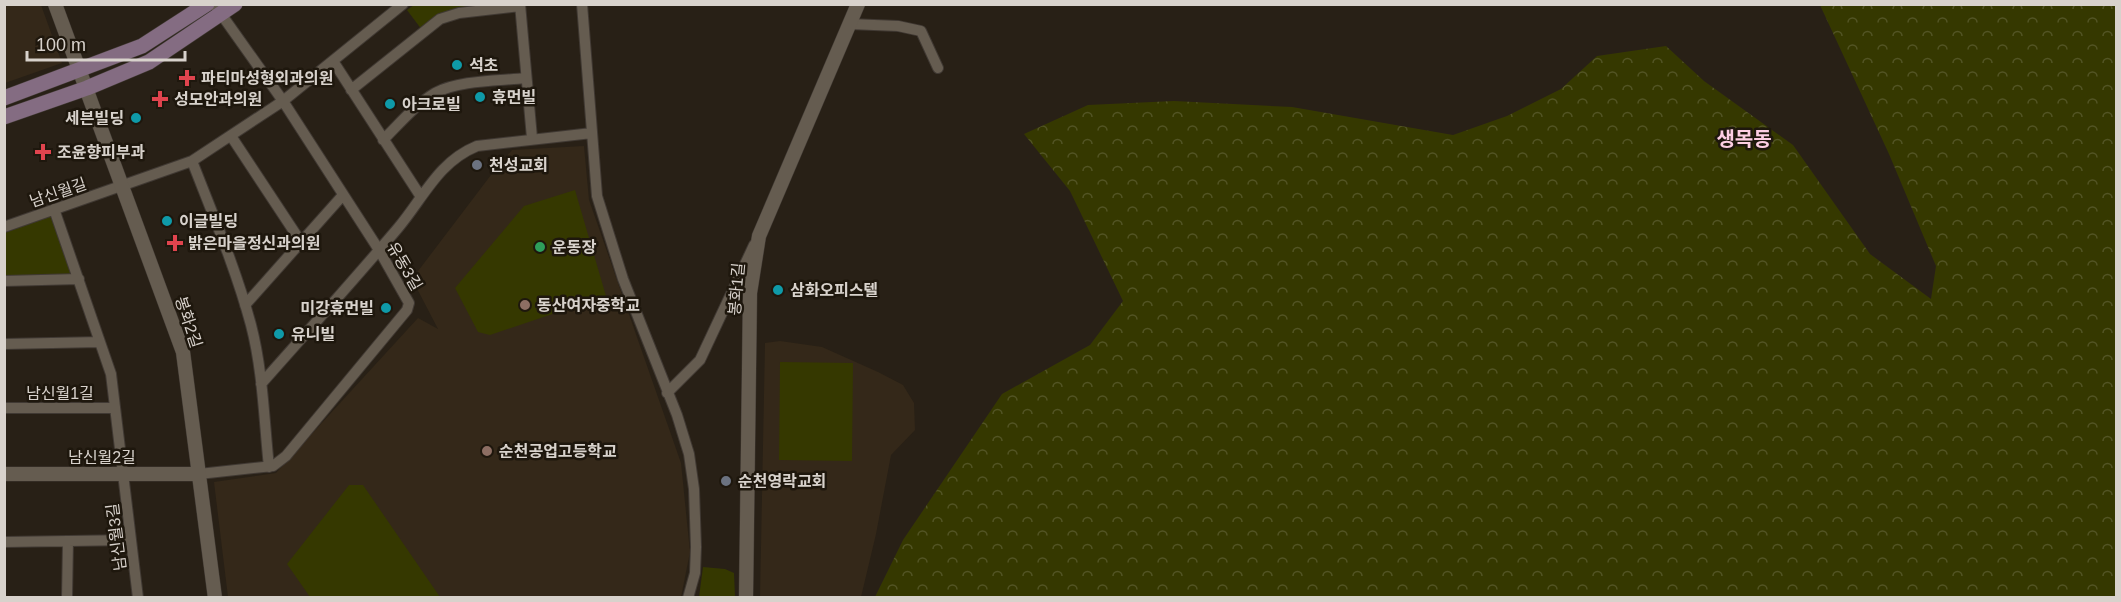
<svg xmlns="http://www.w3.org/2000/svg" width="2121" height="602" font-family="Arial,'Noto Sans KR',sans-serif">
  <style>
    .built { fill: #342819 }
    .forest { fill: url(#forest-crowns) }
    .green { fill: #353800 }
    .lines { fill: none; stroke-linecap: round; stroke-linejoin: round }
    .minor-casing { stroke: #403933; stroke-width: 12 }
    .tertiary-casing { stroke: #403933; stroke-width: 15 }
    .secondary-casing { stroke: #403933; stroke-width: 16 }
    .minor { stroke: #655c50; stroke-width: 10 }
    .tertiary { stroke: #655c50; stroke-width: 14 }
    .secondary { stroke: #846c82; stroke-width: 15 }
    .culture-dot { fill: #0f9aa8; stroke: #1e170d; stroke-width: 2 }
    .health-dot { fill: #e0444e; stroke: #1e170d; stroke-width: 2 }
    .worship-dot { fill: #6b7280; stroke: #1e170d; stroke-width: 2 }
    .leisure-dot { fill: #2e9e5b; stroke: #1e170d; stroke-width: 2 }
    .education-dot { fill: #8d6e63; stroke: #1e170d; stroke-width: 2 }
    .labels { text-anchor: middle; stroke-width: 5; stroke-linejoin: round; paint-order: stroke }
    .poi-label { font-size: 16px; font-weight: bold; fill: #d8d2cc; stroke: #1e170d; text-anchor: start }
    .street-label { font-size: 16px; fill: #d8d2cc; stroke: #1e170d }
    .quarter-label { font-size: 20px; font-weight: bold; fill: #fdcee3; stroke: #1e170d }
  </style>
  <defs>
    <pattern id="forest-crowns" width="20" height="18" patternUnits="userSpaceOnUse" patternTransform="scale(1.5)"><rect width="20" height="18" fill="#353800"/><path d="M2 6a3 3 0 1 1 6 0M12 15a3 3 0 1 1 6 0" fill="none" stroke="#525424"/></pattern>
  </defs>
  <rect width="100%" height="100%" fill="#282016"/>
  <path class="built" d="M 4,5 L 41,5 L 62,63 L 5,83 Z
    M 584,146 L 589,200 L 681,463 L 690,552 L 681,597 L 228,597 L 214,482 L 276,473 L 418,318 L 438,329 L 412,279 L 494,171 L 512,150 Z
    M 780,341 L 822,347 L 878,372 L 903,385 L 914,403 L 915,430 L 891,455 L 876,534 L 861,597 L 760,598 L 765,343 Z"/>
  <path class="forest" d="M 1820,5 L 2116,5 L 2116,597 L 875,597 L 903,540 L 1002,394 L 1090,345 L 1123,301 L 1070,191 L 1024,134 L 1088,105 L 1174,101 L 1292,107 L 1453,135 L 1507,116 L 1561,89 L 1597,56 L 1666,46 L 1704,81 L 1793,145 L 1870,254 L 1931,299 L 1936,266 L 1889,154 Z"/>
  <path class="green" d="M 414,5 L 490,5 L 422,30 L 407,10 Z
    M 575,190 L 606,296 L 490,335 L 478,332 L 455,288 L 524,206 Z
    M 51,215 L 71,274 L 5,276 L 5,233 Z
    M 780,362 L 853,363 L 852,461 L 779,460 Z
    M 349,485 L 363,485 L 440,597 L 310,597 L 287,564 Z
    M 703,567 L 725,569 L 734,573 L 735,597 L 699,597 Z"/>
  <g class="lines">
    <g class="minor-casing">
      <path id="minor" d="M 520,4 L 532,138
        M 582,4 L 597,196 L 623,279 L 677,415 L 689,454 L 694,489 L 696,547 L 695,573 L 688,598
        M 850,24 L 898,26 L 921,31 L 938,68
        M 333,61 L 421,197
        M 351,90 L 440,19 L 459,13 L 520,6
        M 231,136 L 301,242
        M 383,140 C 400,123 415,105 435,93 C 459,80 499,81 526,78
        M 192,161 C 213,215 236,269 251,325 C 263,371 264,420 269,467
        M 54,209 L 111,374 L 138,598
        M 4,227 L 192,161 L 283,101 L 403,4
        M 4,281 L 79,279
        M 245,305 L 343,195
        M 4,344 L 100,342
        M 261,384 C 307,332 353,281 398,228 C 424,197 438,162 477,146 L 592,133
        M 667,393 L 700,360 L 754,245
        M 4,408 L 115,408
        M 199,474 L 273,466 L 286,456 L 407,310 L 409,303 L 379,250 L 283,101 L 214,4
        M 4,542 L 131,540
        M 67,598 L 68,541"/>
    </g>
    <g class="tertiary-casing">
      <path id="tertiary" d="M 55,4 L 183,352 L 215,598
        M 4,474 L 199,474
        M 746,598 L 750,293 L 759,236 L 858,4"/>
    </g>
    <g class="secondary-casing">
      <path id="secondary" d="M 4,98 L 142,46 L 207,4
        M 4,117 L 87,88 L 149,62 L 235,4"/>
    </g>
    <use href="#minor" class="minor"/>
    <use href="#tertiary" class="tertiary"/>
    <use href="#secondary" class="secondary"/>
  </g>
  <g class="culture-dot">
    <circle cx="457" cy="65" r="6"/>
    <circle cx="480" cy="97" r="6"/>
    <circle cx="390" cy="104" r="6"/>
    <circle cx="136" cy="118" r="6"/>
    <circle cx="167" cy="221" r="6"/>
    <circle cx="778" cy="290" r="6"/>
    <circle cx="386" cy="308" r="6"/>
    <circle cx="279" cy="334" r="6"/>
  </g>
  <g class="health-dot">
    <path d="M184 69h6v6h6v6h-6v6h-6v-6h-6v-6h6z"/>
    <path d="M157 90h6v6h6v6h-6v6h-6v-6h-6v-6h6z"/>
    <path d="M40 143h6v6h6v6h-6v6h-6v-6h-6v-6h6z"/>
    <path d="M172 234h6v6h6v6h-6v6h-6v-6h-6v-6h6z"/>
  </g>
  <g class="worship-dot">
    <circle cx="477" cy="165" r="6"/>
    <circle cx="726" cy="481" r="6"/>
  </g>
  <circle class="leisure-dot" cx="540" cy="247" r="6"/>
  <g class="education-dot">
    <circle cx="525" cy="305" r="6"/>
    <circle cx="487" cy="451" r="6"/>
  </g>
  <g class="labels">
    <g class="poi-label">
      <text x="469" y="71">석초</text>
      <text x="201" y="84">파티마성형외과의원</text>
      <text x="492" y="103">휴먼빌</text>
      <text x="174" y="105">성모안과의원</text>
      <text x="402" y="110">아크로빌</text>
      <text x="124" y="124" text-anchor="end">세븐빌딩</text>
      <text x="57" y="158">조윤향피부과</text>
      <text x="489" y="171">천성교회</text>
      <text x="179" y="227">이글빌딩</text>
      <text x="188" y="249">밝은마을정신과의원</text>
      <text x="552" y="253">운동장</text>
      <text x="790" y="296">삼화오피스텔</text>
      <text x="537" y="311">동산여자중학교</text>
      <text x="374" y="314" text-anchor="end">미강휴먼빌</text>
      <text x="291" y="340">유니빌</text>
      <text x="499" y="457">순천공업고등학교</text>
      <text x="738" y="487">순천영락교회</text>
    </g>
    <g class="street-label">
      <text transform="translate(58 192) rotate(-19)" y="6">남신월길</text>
      <text transform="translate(405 266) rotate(60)" y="6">유동3길</text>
      <text transform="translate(736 289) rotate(-85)" y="6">봉화1길</text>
      <text transform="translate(189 322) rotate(72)" y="6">봉화2길</text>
      <text x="60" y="399">남신월1길</text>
      <text x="102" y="463">남신월2길</text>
      <text transform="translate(116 537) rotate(-97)" y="6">남신월3길</text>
    </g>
    <g class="quarter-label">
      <text x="1744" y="146">생목동</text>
    </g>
  </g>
  <rect width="2121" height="602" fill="none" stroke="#d8d2cc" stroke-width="12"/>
  <path d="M27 51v9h158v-9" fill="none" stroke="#d8d2cc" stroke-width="3"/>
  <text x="36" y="51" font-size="18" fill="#d8d2cc" stroke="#1e170d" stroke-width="4.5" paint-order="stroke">100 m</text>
</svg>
